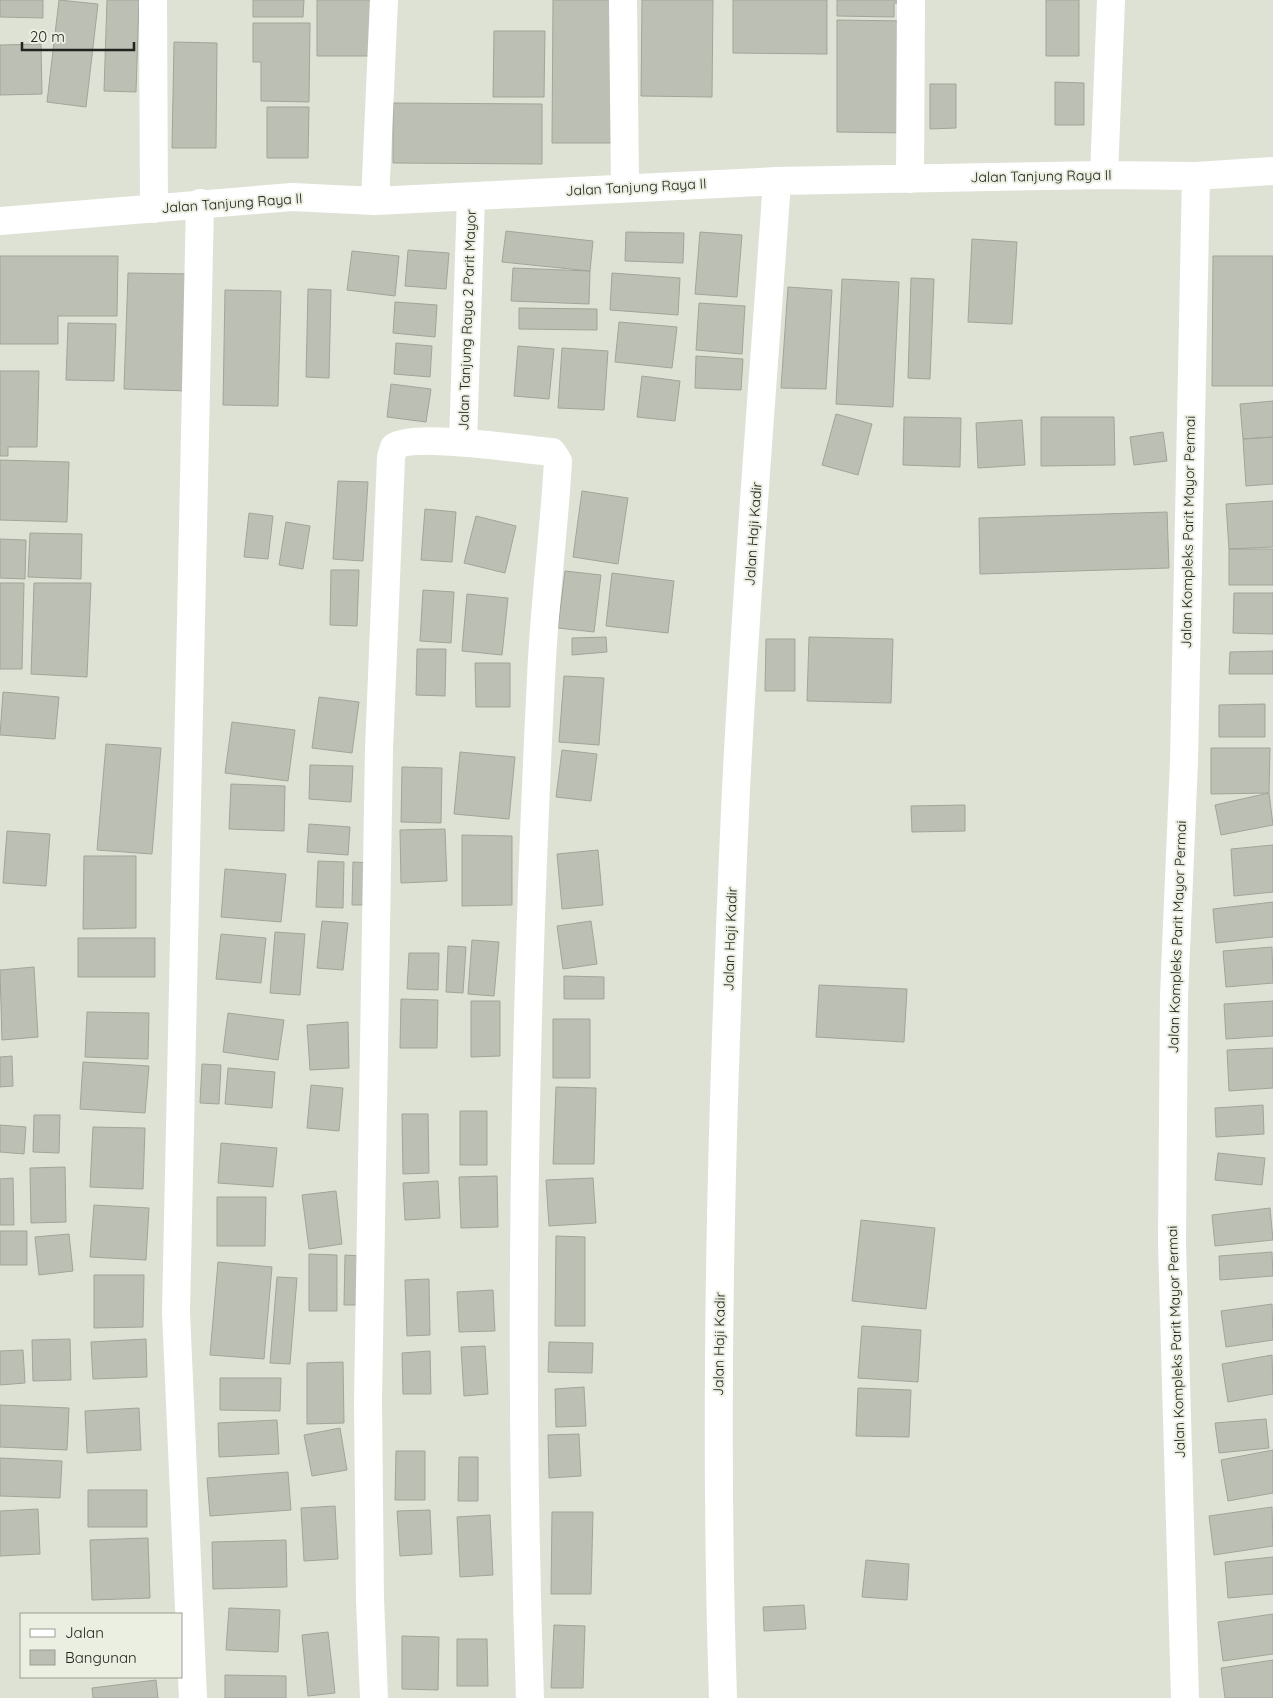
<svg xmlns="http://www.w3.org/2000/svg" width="1273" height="1698" font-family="Quicksand,sans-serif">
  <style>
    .building { fill: #bcc0b4; stroke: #a1a599 }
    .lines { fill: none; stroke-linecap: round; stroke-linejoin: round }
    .minor { stroke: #fff; stroke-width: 28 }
    .labels { text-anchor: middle; stroke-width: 4; stroke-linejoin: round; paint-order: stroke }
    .street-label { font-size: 14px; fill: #21231e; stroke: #ebefe2 }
  </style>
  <rect width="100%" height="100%" fill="#dee2d5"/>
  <path class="building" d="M 0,0 L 43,0 L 43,18 L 0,17 Z
    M 59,0 L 98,4 L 86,107 L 47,102 Z
    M 107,0 L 139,0 L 136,92 L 104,91 Z
    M 253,0 L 304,0 L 303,17 L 253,17 Z
    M 317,0 L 376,0 L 376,56 L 317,56 Z
    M 553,0 L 613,0 L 612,143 L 552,143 Z
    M 642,0 L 713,0 L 712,97 L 641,96 Z
    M 733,0 L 827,0 L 827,54 L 733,53 Z
    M 837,0 L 909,0 L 909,3 L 894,3 L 894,17 L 837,16 Z
    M 1046,0 L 1079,0 L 1079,56 L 1046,56 Z
    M 837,20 L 906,21 L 905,133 L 837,132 Z
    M 253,23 L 310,23 L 309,102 L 261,101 L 261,62 L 253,62 Z
    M 494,31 L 545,31 L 544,97 L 493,97 Z
    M 174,42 L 217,43 L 216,148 L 172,148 Z
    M 41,44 L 42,94 L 0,95 L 0,45 Z
    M 1055,82 L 1084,83 L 1084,125 L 1055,125 Z
    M 930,84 L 956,84 L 956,128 L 930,129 Z
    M 393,103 L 542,104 L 542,164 L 393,163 Z
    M 267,107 L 309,107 L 308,158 L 267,158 Z
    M 506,231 L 593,241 L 590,271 L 502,262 Z
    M 626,232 L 684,233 L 683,263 L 625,261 Z
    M 700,232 L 742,235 L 737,297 L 695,294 Z
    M 972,239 L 1017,242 L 1012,324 L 968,322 Z
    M 408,250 L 449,253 L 446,289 L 405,286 Z
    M 352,251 L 399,256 L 395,296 L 347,290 Z
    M 0,256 L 118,256 L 117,316 L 58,316 L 58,344 L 0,344 Z
    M 1213,256 L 1273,256 L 1273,386 L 1212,386 Z
    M 513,268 L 590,271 L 589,304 L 511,301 Z
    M 128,273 L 192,274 L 189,391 L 124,389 Z
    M 612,273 L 680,278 L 678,315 L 610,310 Z
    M 911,278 L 934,279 L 930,379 L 908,378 Z
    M 842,279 L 899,282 L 893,407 L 836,404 Z
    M 788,287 L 832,290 L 826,389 L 781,388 Z
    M 308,289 L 331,290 L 329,378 L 306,377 Z
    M 225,290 L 281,291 L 278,406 L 223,405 Z
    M 395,302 L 437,305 L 435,337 L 393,333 Z
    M 699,303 L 745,306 L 742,354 L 696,350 Z
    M 519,308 L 597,309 L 597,330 L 519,329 Z
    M 619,322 L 677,327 L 672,368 L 615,362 Z
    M 68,323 L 116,324 L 114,381 L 66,380 Z
    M 396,343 L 432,346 L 430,377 L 394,374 Z
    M 518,346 L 554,349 L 549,399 L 514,396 Z
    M 562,348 L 608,351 L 604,410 L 558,408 Z
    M 696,356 L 743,359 L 741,390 L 695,388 Z
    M 0,371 L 39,371 L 37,447 L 8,447 L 8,456 L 0,456 Z
    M 642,376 L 680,381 L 675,421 L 637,417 Z
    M 391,384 L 431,389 L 426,422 L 387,417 Z
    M 1273,401 L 1273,437 L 1243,439 L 1240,404 Z
    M 836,414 L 872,424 L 858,475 L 822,465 Z
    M 904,417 L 961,418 L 960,467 L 903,465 Z
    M 1041,417 L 1114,417 L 1115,465 L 1041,466 Z
    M 1022,420 L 1025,465 L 978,468 L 976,423 Z
    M 1163,432 L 1167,461 L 1134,465 L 1130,437 Z
    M 1273,437 L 1273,484 L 1246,486 L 1243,439 Z
    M 0,460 L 69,462 L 67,522 L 0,520 Z
    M 338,481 L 368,482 L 363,561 L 333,559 Z
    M 582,491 L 628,498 L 618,564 L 573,557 Z
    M 1273,501 L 1273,547 L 1229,549 L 1226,504 Z
    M 425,509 L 456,512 L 452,562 L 421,560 Z
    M 1167,512 L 1169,568 L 980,574 L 979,518 Z
    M 249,513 L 273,516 L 268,559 L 244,557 Z
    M 476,516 L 516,526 L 505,573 L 464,563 Z
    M 286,522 L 310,526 L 303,569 L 279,565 Z
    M 30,533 L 82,534 L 81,579 L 28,577 Z
    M 0,539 L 26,540 L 25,579 L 0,578 Z
    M 1229,549 L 1273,549 L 1273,585 L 1229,585 Z
    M 331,570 L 359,570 L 357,626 L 330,625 Z
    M 565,571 L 601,575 L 594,632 L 558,628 Z
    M 612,573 L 674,581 L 668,633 L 606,626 Z
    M 0,583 L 24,583 L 22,669 L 0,669 Z
    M 34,583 L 91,583 L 87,677 L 31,674 Z
    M 423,590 L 454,592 L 451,643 L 420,641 Z
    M 1234,593 L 1273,593 L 1273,634 L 1233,633 Z
    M 467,594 L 508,598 L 502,655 L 462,651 Z
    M 606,637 L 607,652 L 572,655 L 572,638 Z
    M 809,637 L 893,639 L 891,703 L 807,701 Z
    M 766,639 L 795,639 L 795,691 L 765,691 Z
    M 417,649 L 446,649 L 445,696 L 416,695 Z
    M 1273,651 L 1273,674 L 1229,674 L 1230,652 Z
    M 475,663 L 510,663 L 510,707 L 476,707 Z
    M 564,676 L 604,678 L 599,745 L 559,742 Z
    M 3,692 L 59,697 L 55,739 L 0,735 Z
    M 319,697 L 359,702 L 352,753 L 312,748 Z
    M 1265,704 L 1265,737 L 1219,737 L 1219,705 Z
    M 232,722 L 295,730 L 288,781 L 225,773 Z
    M 106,744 L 161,748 L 152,854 L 97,850 Z
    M 1211,748 L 1270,748 L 1269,793 L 1211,794 Z
    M 562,750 L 597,754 L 591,801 L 556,797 Z
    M 460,752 L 515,757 L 509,819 L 454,814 Z
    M 310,765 L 353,766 L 351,802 L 309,799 Z
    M 402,767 L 442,768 L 441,823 L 401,822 Z
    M 231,784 L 285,786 L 284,831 L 229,829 Z
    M 1269,793 L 1273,825 L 1221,835 L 1215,805 Z
    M 965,805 L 965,831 L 912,832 L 911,806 Z
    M 309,824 L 350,827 L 348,855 L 307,852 Z
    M 445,829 L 447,881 L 401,883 L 400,830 Z
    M 7,831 L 50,834 L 46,886 L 3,883 Z
    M 462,835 L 512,836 L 512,905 L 462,906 Z
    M 1273,845 L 1273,892 L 1234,896 L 1231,849 Z
    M 598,850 L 603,905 L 562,909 L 557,854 Z
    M 84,856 L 136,856 L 136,928 L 83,929 Z
    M 318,861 L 344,862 L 343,908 L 316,907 Z
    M 353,862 L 373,863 L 371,905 L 352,905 Z
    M 225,869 L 286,874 L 281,922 L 221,917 Z
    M 1273,902 L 1273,937 L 1216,943 L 1213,909 Z
    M 322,921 L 348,923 L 343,970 L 317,968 Z
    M 591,921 L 597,964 L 563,969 L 557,926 Z
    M 275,932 L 305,934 L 300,995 L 270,993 Z
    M 221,934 L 266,938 L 261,983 L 216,979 Z
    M 78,938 L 155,938 L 155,977 L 78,977 Z
    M 472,940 L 499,942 L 494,996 L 468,994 Z
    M 448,946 L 466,947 L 463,993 L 446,992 Z
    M 1272,947 L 1273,983 L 1226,987 L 1223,951 Z
    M 409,953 L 439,953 L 438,990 L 407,989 Z
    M 34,967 L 38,1037 L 2,1040 L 0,970 Z
    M 564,976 L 604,977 L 604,999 L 564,999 Z
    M 819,985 L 907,989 L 904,1042 L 816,1037 Z
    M 401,999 L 438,1000 L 437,1048 L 400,1048 Z
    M 471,1001 L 500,1001 L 500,1056 L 471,1057 Z
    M 1273,1001 L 1273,1036 L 1226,1039 L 1224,1004 Z
    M 87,1012 L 149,1013 L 148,1059 L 85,1057 Z
    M 228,1013 L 284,1020 L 278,1060 L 223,1052 Z
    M 553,1019 L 590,1019 L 590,1078 L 553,1078 Z
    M 348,1022 L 349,1068 L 310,1070 L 307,1025 Z
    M 1273,1048 L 1273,1088 L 1229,1091 L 1227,1050 Z
    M 12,1056 L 13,1086 L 0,1087 L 0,1057 Z
    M 83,1062 L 149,1066 L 145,1113 L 80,1109 Z
    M 202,1064 L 221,1065 L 219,1104 L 200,1103 Z
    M 228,1068 L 275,1072 L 272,1108 L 225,1104 Z
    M 311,1085 L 343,1088 L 339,1131 L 307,1128 Z
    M 556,1087 L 596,1088 L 594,1164 L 553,1164 Z
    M 1263,1105 L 1264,1134 L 1216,1137 L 1215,1108 Z
    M 460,1111 L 487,1111 L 487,1165 L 460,1165 Z
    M 402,1114 L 428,1114 L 429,1173 L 403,1174 Z
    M 34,1115 L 60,1115 L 59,1153 L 33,1152 Z
    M 0,1125 L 26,1127 L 24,1154 L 0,1152 Z
    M 93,1127 L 145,1128 L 143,1189 L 90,1187 Z
    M 221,1143 L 277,1148 L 273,1187 L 218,1183 Z
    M 1218,1153 L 1265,1158 L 1262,1185 L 1215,1180 Z
    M 65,1167 L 66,1222 L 31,1223 L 30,1168 Z
    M 497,1176 L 498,1227 L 461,1228 L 459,1177 Z
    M 13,1178 L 14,1225 L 0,1225 L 0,1179 Z
    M 593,1178 L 596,1223 L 549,1226 L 546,1180 Z
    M 438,1181 L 440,1218 L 405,1220 L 403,1183 Z
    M 336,1191 L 342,1244 L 309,1249 L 302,1195 Z
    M 217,1197 L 266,1197 L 265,1246 L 217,1246 Z
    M 94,1205 L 149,1208 L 146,1260 L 90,1257 Z
    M 1270,1208 L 1273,1240 L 1215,1246 L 1212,1215 Z
    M 861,1220 L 935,1228 L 926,1309 L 852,1301 Z
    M 0,1231 L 27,1231 L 27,1265 L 0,1265 Z
    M 69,1234 L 73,1271 L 39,1275 L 35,1237 Z
    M 556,1236 L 585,1237 L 585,1326 L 555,1326 Z
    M 1272,1252 L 1273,1276 L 1220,1280 L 1219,1256 Z
    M 309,1254 L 337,1255 L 337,1311 L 309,1311 Z
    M 345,1255 L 361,1256 L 360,1305 L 344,1305 Z
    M 218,1262 L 272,1267 L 264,1359 L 210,1355 Z
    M 94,1275 L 144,1275 L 143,1327 L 94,1328 Z
    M 277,1277 L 297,1278 L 290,1364 L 270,1363 Z
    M 429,1279 L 430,1335 L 407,1336 L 405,1280 Z
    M 493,1290 L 495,1331 L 459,1332 L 457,1292 Z
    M 1272,1304 L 1273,1340 L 1226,1347 L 1221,1311 Z
    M 862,1326 L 921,1330 L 918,1382 L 858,1378 Z
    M 70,1339 L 71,1380 L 33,1381 L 32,1340 Z
    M 146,1339 L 147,1377 L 93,1379 L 91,1342 Z
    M 549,1342 L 593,1343 L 592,1373 L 548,1372 Z
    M 485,1346 L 488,1394 L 464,1396 L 461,1347 Z
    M 23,1350 L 25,1383 L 0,1385 L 0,1351 Z
    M 430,1351 L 431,1394 L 403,1394 L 402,1353 Z
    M 1272,1355 L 1273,1394 L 1228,1402 L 1222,1364 Z
    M 343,1362 L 344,1423 L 307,1424 L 307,1363 Z
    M 220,1378 L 281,1378 L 280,1411 L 220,1410 Z
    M 584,1387 L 586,1426 L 556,1427 L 555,1389 Z
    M 858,1388 L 911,1390 L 909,1437 L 856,1436 Z
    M 0,1405 L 69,1408 L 67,1450 L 0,1447 Z
    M 139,1408 L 141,1450 L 87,1453 L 85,1411 Z
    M 1266,1419 L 1269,1448 L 1219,1453 L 1215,1423 Z
    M 277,1420 L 279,1454 L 219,1457 L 218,1423 Z
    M 340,1428 L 347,1470 L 312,1476 L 304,1435 Z
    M 579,1434 L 581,1476 L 549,1478 L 548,1435 Z
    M 1273,1450 L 1273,1493 L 1228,1501 L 1221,1460 Z
    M 396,1451 L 425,1451 L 425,1500 L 395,1500 Z
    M 459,1457 L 478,1457 L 478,1501 L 458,1501 Z
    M 0,1458 L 62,1461 L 60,1498 L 0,1496 Z
    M 288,1472 L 291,1510 L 210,1516 L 207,1478 Z
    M 88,1490 L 147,1490 L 147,1527 L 88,1527 Z
    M 335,1506 L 338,1559 L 304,1561 L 301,1508 Z
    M 1272,1507 L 1273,1546 L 1214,1555 L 1209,1516 Z
    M 38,1509 L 40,1554 L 0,1556 L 0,1511 Z
    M 430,1510 L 432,1554 L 400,1556 L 397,1511 Z
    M 552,1512 L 593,1512 L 591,1594 L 551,1594 Z
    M 490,1515 L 493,1575 L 460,1577 L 457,1517 Z
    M 148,1538 L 150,1598 L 92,1600 L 90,1540 Z
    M 286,1540 L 287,1587 L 213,1589 L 212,1542 Z
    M 1273,1557 L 1273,1594 L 1228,1598 L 1225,1562 Z
    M 866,1560 L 909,1564 L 907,1600 L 862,1597 Z
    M 804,1605 L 806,1629 L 764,1631 L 763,1607 Z
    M 229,1608 L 280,1610 L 278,1652 L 226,1650 Z
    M 1273,1614 L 1273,1654 L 1223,1661 L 1218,1622 Z
    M 554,1625 L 585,1626 L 583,1688 L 551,1688 Z
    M 328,1632 L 335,1693 L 308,1696 L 302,1635 Z
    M 402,1636 L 439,1637 L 438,1690 L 402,1689 Z
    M 457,1639 L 487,1639 L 488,1686 L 457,1686 Z
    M 1273,1660 L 1273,1698 L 1225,1698 L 1221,1668 Z
    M 225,1675 L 286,1676 L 286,1698 L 225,1698 Z
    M 156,1680 L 158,1698 L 93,1698 L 92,1688 Z"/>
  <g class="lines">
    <path class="minor" d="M 153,0 L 154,209
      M 623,0 L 625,187
      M 1104,175 L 1111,0
      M 910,179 L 911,0
      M 375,201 L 384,0
      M 0,221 L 292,197 L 375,201 L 777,181 L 1104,175 L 1196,176 L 1273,171
      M 463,442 L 471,197
      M 193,1698 L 176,1312 L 200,203
      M 374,1698 L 370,1599 L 368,1401 L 379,749 L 391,457 L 394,447 C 413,432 524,450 552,452 L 558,461 C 554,533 544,605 541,678 C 524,1017 518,1358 530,1698
      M 723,1698 C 713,1395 722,1092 736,790 C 746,587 763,384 777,181
      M 1185,1698 L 1172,1243 L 1174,996 L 1184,761 L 1196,176"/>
  </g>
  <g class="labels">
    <g class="street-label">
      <text transform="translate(1041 176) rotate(-1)" y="5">Jalan Tanjung Raya II</text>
      <text transform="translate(636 187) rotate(-3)" y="5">Jalan Tanjung Raya II</text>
      <text transform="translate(232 203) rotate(-4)" y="5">Jalan Tanjung Raya II</text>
      <text transform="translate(467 320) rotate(-88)" y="5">Jalan Tanjung Raya 2 Parit Mayor</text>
      <text transform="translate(1188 532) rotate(-89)" y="5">Jalan Kompleks Parit Mayor Permai</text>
      <text transform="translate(753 534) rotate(-86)" y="5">Jalan Haji Kadir</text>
      <text transform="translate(1177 937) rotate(-88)" y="5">Jalan Kompleks Parit Mayor Permai</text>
      <text transform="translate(730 939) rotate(-88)" y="5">Jalan Haji Kadir</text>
      <text transform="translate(1176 1342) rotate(-92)" y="5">Jalan Kompleks Parit Mayor Permai</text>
      <text transform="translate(719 1344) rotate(-89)" y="5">Jalan Haji Kadir</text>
    </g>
  </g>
  <rect x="20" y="1613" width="162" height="65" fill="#ebefe2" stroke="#9a9d94"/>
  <rect x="30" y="1629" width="25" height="8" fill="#ffffff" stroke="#9a9d94"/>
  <text x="65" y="1638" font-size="15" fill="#21231e">Jalan</text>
  <rect x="30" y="1650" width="25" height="15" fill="#bcc0b4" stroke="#9a9d94"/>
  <text x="65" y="1663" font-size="15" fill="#21231e">Bangunan</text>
  <path d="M22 42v8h112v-8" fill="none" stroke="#21231e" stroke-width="2.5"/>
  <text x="30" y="42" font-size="15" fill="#21231e" stroke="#ebefe2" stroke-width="4" paint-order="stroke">20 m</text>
</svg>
